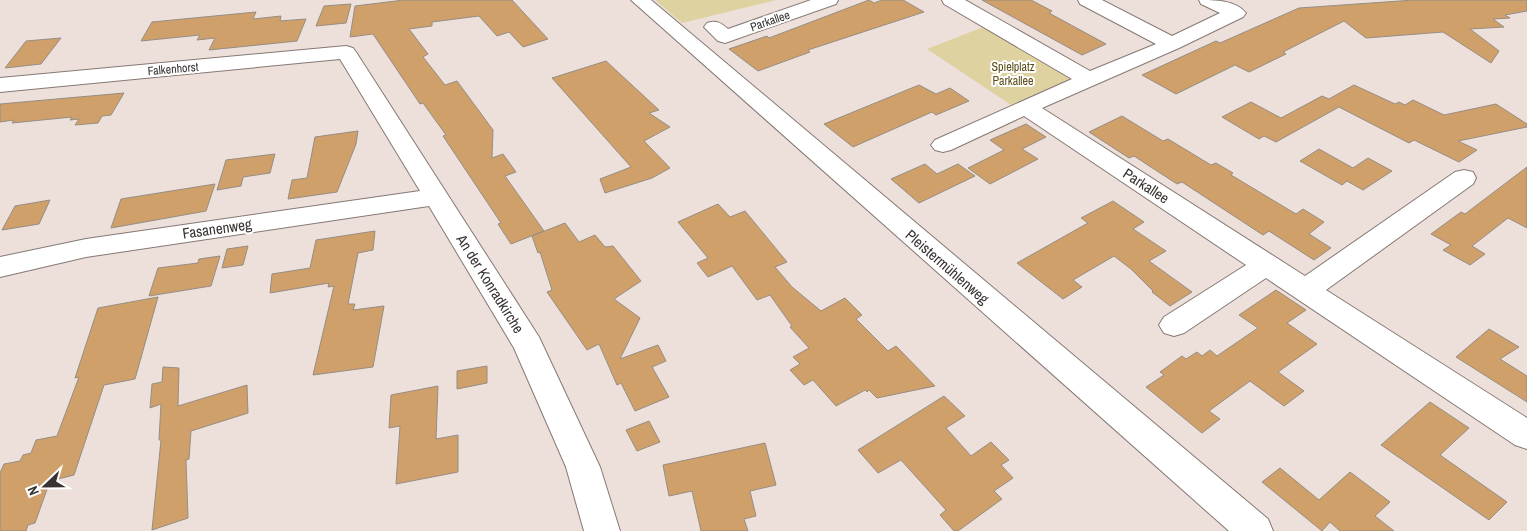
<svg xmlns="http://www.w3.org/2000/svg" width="1527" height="531" font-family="'Archivo Narrow',sans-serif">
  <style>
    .green { fill: #ded2a0 }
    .building { fill: #cfa069; stroke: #968d84 }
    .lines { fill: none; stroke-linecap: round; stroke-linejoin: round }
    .minor-casing { stroke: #857974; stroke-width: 2 }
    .minor { fill: #fff; fill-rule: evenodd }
    .labels { text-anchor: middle; stroke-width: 4; stroke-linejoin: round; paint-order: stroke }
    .far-street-label { font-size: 12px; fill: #383331; stroke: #fff }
    .far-park-label { font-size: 12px; fill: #5a4d19; stroke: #fff }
    .street-label { font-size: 15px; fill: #383331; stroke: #fff }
  </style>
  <rect width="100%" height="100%" fill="#eddfda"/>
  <path class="green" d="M 655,0 L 776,0 L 682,23 Z
    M 986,26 L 1074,78 L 1011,105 L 927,49 Z"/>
  <path class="building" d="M 404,0 L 512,0 L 548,39 L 523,47 L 509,32 L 497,36 L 479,16 L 432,22 L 432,26 L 409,29 L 428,54 L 423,57 L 445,85 L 457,81 L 493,130 L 492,158 L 503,154 L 516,172 L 505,176 L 544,231 L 511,244 L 498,224 L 501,223 L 443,136 L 446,135 L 423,103 L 420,104 L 373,34 L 350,37 L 355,6 Z
    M 869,0 L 874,3 L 882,0 L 903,0 L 924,12 L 808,50 L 810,52 L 758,71 L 729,49 L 767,36 L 769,38 Z
    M 982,0 L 1031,0 L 1052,11 L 1049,13 L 1106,44 L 1082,55 Z
    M 1414,0 L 1527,0 L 1527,11 L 1505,15 L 1510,18 L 1493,19 L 1504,27 L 1470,29 L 1499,51 L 1491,63 L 1443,32 L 1366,38 L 1344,21 L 1283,52 L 1286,54 L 1249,72 L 1235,65 L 1176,94 L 1142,75 L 1216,41 L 1220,43 L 1299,8 Z
    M 351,4 L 346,23 L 316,26 L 324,6 Z
    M 256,12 L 253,19 L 281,16 L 280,21 L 306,19 L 297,41 L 209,50 L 215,38 L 197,40 L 200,35 L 141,41 L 152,22 Z
    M 61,38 L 41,64 L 5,68 L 26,41 Z
    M 606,61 L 659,110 L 649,113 L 670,127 L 644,141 L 670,168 L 652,178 L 605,193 L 600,179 L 631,167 L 552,78 Z
    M 919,85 L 936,94 L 950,88 L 969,101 L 936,115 L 932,112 L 853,147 L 824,124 Z
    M 1354,85 L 1395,104 L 1399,102 L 1405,105 L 1413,100 L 1444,115 L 1496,104 L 1527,124 L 1527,127 L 1458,141 L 1477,150 L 1459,162 L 1414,140 L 1409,143 L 1339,107 L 1276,142 L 1264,136 L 1259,139 L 1222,117 L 1251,102 L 1281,118 L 1322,96 L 1329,99 Z
    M 124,93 L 111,115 L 102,116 L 98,123 L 75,125 L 79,119 L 70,120 L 72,117 L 12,123 L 14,120 L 0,122 L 0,104 Z
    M 1122,116 L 1163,141 L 1168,139 L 1211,165 L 1216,163 L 1233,173 L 1231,175 L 1296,214 L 1303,209 L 1324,222 L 1309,234 L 1331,248 L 1314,260 L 1269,231 L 1263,235 L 1182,182 L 1177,184 L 1134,156 L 1129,158 L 1089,132 Z
    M 1026,124 L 1046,137 L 1022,149 L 1038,159 L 990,184 L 968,168 L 1004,150 L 990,140 Z
    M 358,131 L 356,144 L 337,192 L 288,199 L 292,180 L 307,178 L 315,137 Z
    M 1319,149 L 1353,168 L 1368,158 L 1392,171 L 1363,190 L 1347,181 L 1342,185 L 1300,161 Z
    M 275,154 L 270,173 L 243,177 L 241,186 L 217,190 L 226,160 Z
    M 925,164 L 937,174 L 958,164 L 975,176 L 919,203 L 891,179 Z
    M 1527,167 L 1527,228 L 1508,218 L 1472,246 L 1485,254 L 1470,265 L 1443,250 L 1451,245 L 1431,234 L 1461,212 L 1465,214 Z
    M 215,184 L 206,211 L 111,228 L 121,199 Z
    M 50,200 L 39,224 L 2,230 L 15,206 Z
    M 1113,201 L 1144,222 L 1133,229 L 1166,251 L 1149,261 L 1192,292 L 1170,306 L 1152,292 L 1153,291 L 1131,269 L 1114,256 L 1073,280 L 1082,287 L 1063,299 L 1017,263 L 1088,223 L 1081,218 Z
    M 718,204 L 730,217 L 745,211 L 787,262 L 775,267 L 792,287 L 821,311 L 845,298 L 862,315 L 856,319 L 888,351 L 896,346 L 935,386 L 877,398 L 869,390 L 867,392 L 865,390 L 836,406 L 813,380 L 804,385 L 790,370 L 800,364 L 793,357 L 809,348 L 790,327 L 792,326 L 770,295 L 757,300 L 732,266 L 708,277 L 697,263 L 708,258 L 678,222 Z
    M 565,223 L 579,242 L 595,235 L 605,247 L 613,246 L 641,281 L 614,299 L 640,318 L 620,359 L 658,345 L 666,361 L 652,367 L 669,397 L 635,411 L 621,383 L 617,385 L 599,344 L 587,350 L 547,292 L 552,290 L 540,252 L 538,253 L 532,236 Z
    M 375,231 L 373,250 L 358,253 L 348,304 L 355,304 L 353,310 L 384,306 L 373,367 L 313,375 L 334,286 L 328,287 L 329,283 L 270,293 L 272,274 L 310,268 L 316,240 Z
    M 248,246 L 243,265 L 222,268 L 227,249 Z
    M 220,256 L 211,286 L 149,296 L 158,268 L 198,263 L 199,259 Z
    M 1276,290 L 1306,310 L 1287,323 L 1317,344 L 1278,372 L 1304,391 L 1284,406 L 1250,381 L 1209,411 L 1220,419 L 1202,433 L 1146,387 L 1164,375 L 1160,372 L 1182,356 L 1186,359 L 1197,352 L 1202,356 L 1210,350 L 1217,356 L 1258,328 L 1239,315 Z
    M 158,297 L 135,379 L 104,385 L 74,475 L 50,481 L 35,523 L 28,525 L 26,531 L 0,531 L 0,473 L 4,464 L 20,461 L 23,455 L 31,453 L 36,440 L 57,436 L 79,377 L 75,378 L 98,308 Z
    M 1489,329 L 1519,347 L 1500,359 L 1527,376 L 1527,402 L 1456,357 Z
    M 487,366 L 487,383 L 457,389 L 457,371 Z
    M 163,367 L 179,368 L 178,406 L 247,385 L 248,413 L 191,431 L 189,459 L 186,460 L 188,518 L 152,530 L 161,440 L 159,440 L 161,404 L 150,408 L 152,384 L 162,382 Z
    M 438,386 L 436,439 L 458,435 L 458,472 L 396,484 L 400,426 L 389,428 L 391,395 Z
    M 944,396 L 965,416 L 946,428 L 971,456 L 991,442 L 1009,460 L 1001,465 L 1013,478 L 994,491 L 1002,499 L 958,531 L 954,531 L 940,515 L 946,510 L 901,460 L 878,473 L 858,450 Z
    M 1430,402 L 1469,428 L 1440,455 L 1507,502 L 1489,520 L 1381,445 Z
    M 649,421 L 660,442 L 637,451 L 626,430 Z
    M 765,443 L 776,485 L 750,491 L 756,516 L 744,519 L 748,531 L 701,531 L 692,491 L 669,496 L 663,465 Z
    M 1280,468 L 1319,500 L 1350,472 L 1390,502 L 1375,516 L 1394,531 L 1340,531 L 1330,522 L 1322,531 L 1262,482 Z"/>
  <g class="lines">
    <g class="minor-casing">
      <path id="minor" d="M 631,0 L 651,0 L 1268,519 L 1273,531 L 1229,531 Z
        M 811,0 L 838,0 L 836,4 L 725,43 L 718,41 L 704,27 L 707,23 C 717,20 721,23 728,29 Z
        M 942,0 L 965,0 L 1090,71 L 1156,44 L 1080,4 L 1078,0 L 1102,0 L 1172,36 L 1220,13 L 1201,4 L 1199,0 C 1214,0 1236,0 1246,13 L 1243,17 L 1179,48 L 1042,108 L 1305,276 L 1455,172 L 1464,170 L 1473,172 L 1476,178 L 1473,184 L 1326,290 L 1527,418 L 1527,449 L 1515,445 L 1266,278 L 1184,333 L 1174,336 L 1164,333 L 1159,325 L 1164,317 L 1246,265 L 1024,116 L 951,150 L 943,152 L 935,150 L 931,145 L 935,140 L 1072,79 L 944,4 Z
        M 346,46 L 353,48 L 356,52 L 539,337 L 600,467 L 620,531 L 584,531 L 566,467 L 514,348 L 429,206 L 86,257 L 0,277 L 0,257 L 86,239 L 420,191 L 340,59 L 0,92 L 0,78 Z"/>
    </g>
    <use href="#minor" class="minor"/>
  </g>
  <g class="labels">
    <g class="far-street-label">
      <text transform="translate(770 21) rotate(-19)" y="4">Parkallee</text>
      <text transform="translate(173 69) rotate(-5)" y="4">Falkenhorst</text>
    </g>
    <g class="far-park-label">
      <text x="1013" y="71">Spielplatz<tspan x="1013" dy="14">Parkallee</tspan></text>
    </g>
    <g class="street-label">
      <text transform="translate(1146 186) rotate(33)" y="5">Parkallee</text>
      <text transform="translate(217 229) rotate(-8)" y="5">Fasanenweg</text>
      <text transform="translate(947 267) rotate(41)" y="5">Pleistermühlenweg</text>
      <text transform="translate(490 284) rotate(58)" y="5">An der Konradkirche</text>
    </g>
  </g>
  <g transform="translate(45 486) rotate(248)" stroke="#ffffff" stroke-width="4" paint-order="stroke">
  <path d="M0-4L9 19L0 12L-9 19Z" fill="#383331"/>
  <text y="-8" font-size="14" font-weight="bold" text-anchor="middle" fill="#383331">N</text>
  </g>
</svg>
